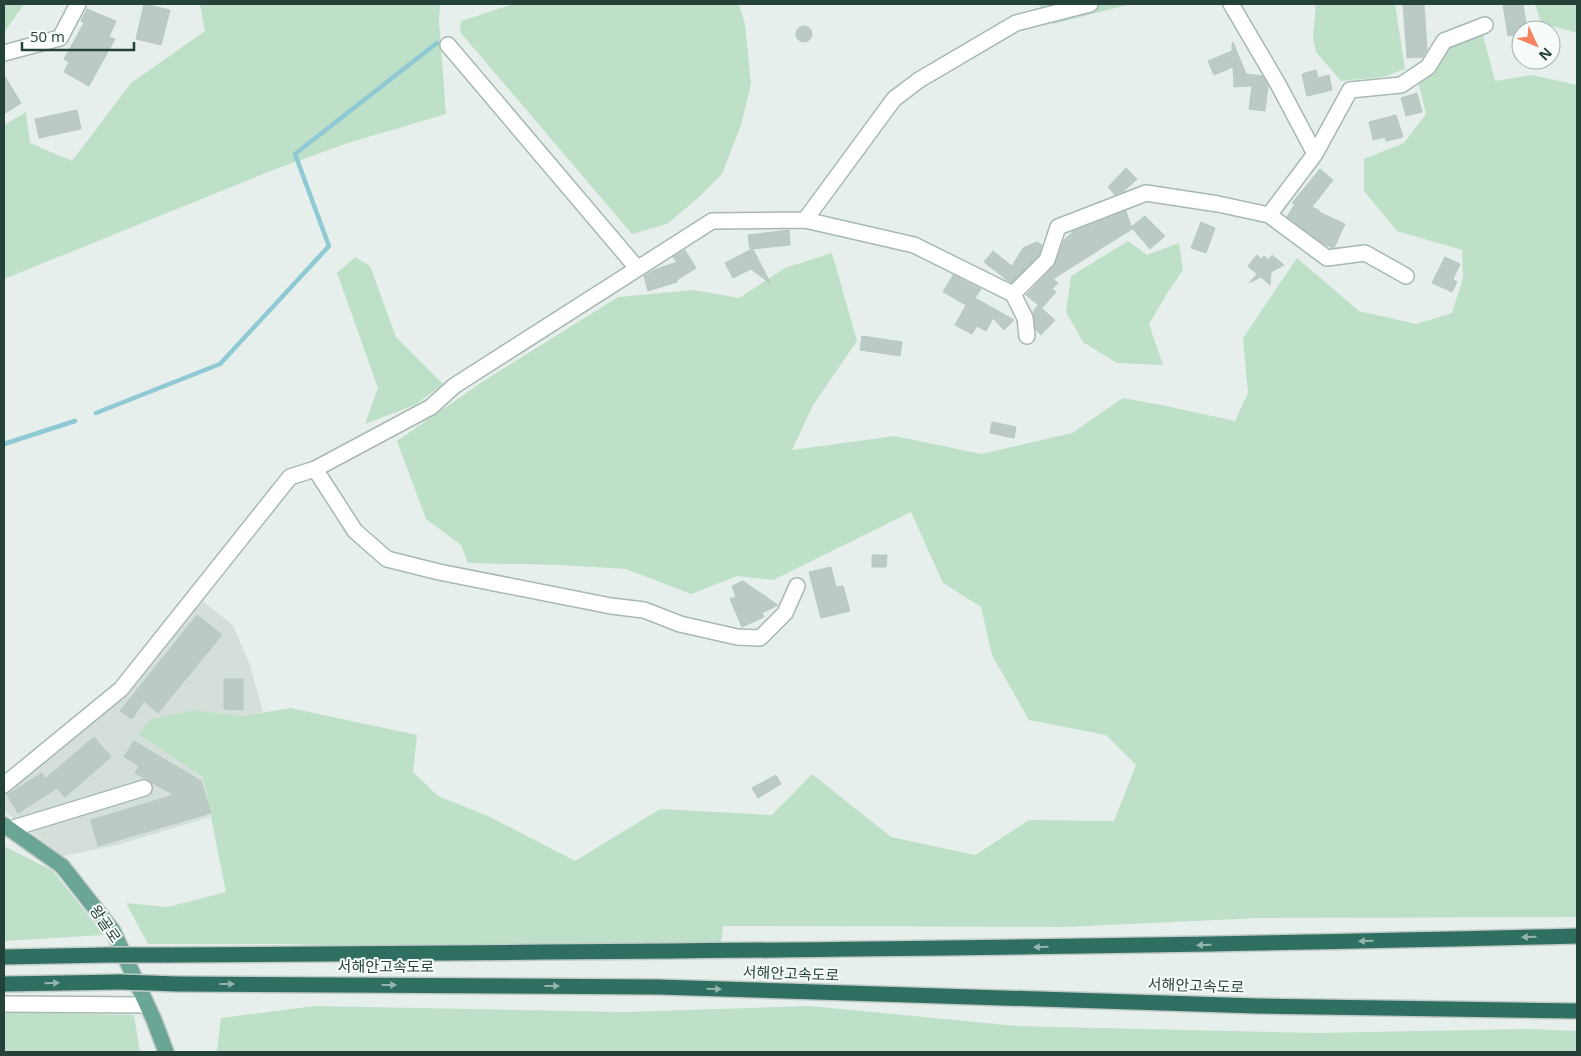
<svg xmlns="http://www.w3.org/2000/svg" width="1581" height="1056" font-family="'Open Sans','Noto Sans KR',sans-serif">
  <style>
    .built { fill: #d4dfda }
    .green { fill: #bfe0c8 }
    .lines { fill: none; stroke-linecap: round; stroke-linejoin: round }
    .stream { stroke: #8ec9d4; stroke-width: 4.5 }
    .building { fill: #bbcac4; stroke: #b8c9c2 }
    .minor-casing { stroke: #a8b8b2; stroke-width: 18 }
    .major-casing { stroke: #c2cac8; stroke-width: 18 }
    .highway-casing { stroke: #c2cac8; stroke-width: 18 }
    .minor { stroke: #fff; stroke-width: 15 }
    .major { stroke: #6aa596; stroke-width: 15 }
    .highway { stroke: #2f6f62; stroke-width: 15 }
    .highway-bridge-casing { stroke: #c2cac8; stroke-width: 18; stroke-linecap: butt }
    .highway-bridge { stroke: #2f6f62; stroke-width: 15 }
    .oneway { fill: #93b5ae }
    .labels { text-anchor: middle; stroke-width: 4; stroke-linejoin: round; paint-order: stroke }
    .street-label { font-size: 15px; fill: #24423a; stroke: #f7fbf9 }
  </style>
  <rect width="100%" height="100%" fill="#e6efeb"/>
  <path class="built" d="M 201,600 L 233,625 L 250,665 L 263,712 L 243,716 L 194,710 L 151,719 L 138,734 L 203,776 L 210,817 L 117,845 L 63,856 L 4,811 L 4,791 L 57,752 L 126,694 Z"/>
  <path class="green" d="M 4,4 L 24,4 L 4,33 Z
    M 200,4 L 440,4 L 439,20 L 446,114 L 348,143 L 273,170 L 4,279 L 4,125 L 26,112 L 30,143 L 72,161 L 131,83 L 205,31 Z
    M 514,4 L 739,4 L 745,24 L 751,84 L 741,125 L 722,174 L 698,198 L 667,224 L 632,234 L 460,32 L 461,21 Z
    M 1038,4 L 1131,4 L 1053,24 Z
    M 1316,4 L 1395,4 L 1405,69 L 1383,77 L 1341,81 L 1316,52 L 1313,37 Z
    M 1535,4 L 1577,4 L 1577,33 L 1541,23 Z
    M 1483,35 L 1495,81 L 1532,75 L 1577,85 L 1577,917 L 1259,918 L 1065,927 L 723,926 L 721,946 L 438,948 L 288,944 L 148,944 L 126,903 L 168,907 L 226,892 L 203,777 L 138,734 L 151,719 L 194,710 L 243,716 L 290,708 L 417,735 L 413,772 L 438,796 L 488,816 L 575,861 L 660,809 L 772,815 L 812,774 L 891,837 L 975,855 L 1029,820 L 1114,821 L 1136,765 L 1106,735 L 1029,720 L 992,655 L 981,607 L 943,583 L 911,512 L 773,580 L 737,576 L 691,594 L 626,569 L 561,565 L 468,563 L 461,545 L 426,519 L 397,441 L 485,380 L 618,297 L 694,290 L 739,298 L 785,268 L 832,253 L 857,341 L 813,405 L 792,450 L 895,436 L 981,454 L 1072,433 L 1123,398 L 1166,406 L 1235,421 L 1248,393 L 1243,338 L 1297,258 L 1359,311 L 1416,324 L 1452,313 L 1463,278 L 1462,250 L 1397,231 L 1364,191 L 1364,159 L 1404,143 L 1426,114 L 1417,77 L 1447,48 Z
    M 1128,241 L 1147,255 L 1179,243 L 1183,270 L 1168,292 L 1149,324 L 1163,365 L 1117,363 L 1083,342 L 1066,312 L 1071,276 Z
    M 355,257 L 370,266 L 396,337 L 443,384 L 415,405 L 365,424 L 378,388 L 337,273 Z
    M 4,846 L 53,871 L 104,935 L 4,941 Z
    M 315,1006 L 624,1012 L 810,1006 L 1017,1026 L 1316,1033 L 1529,1029 L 1577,1031 L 1577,1052 L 217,1052 L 221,1018 Z
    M 4,1012 L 134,1015 L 140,1052 L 4,1052 Z"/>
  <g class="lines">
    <path class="stream" d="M 96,413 L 220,364 L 329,246 L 295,154 L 437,43
      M 4,444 L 75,421"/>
  </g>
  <path class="building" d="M 144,4 L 170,10 L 161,45 L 136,39 Z
    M 1403,4 L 1424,4 L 1427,50 L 1423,57 L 1407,58 Z
    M 1512,4 L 1523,4 L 1527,30 L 1521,30 L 1521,34 L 1508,36 L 1503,5 Z
    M 87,9 L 116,21 L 109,37 L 115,39 L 89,86 L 64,72 L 69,62 L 64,59 L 84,23 L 81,21 Z
    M796 34a8 8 0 1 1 16 0a8 8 0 1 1-16 0Z
    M 1233,42 L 1246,74 L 1263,76 L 1268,86 L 1265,111 L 1249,109 L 1252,86 L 1234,87 L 1233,67 L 1214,75 L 1208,61 L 1232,51 L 1232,43 Z
    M 1316,70 L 1318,78 L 1329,75 L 1332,90 L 1307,96 L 1302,74 Z
    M 4,75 L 21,103 L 4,114 Z
    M 1417,93 L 1422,112 L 1406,116 L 1401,98 Z
    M 77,110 L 81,129 L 39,138 L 35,119 Z
    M 1396,115 L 1403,137 L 1386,141 L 1385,137 L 1373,140 L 1369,122 Z
    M 1126,168 L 1137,179 L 1124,191 L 1115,195 L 1108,187 Z
    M 1320,169 L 1333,180 L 1312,207 L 1319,210 L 1319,212 L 1345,224 L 1334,248 L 1323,244 L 1287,217 L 1295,204 L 1292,203 Z
    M 1126,211 L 1132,229 L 1053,279 L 1058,283 L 1052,289 L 1056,292 L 1042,308 L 1026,295 L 1054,266 L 1064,240 L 1072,233 L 1072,232 Z
    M 1145,216 L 1165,236 L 1150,249 L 1131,227 Z
    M 1201,222 L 1215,228 L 1206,253 L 1191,248 Z
    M 789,230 L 790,245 L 753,249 L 771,284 L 751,269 L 733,278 L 725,263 L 752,249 L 750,249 L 748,235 Z
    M 1037,242 L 1042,245 L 1039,255 L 1011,283 L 984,262 L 993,251 L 1012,266 L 1023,248 Z
    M 685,250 L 696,268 L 677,280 L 677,282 L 648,291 L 644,276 L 654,270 L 677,262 L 673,257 Z
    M 1257,255 L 1261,259 L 1264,256 L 1268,260 L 1272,255 L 1284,265 L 1271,272 L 1270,285 L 1261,277 L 1249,283 L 1257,274 L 1248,266 Z
    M 1445,257 L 1460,264 L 1453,279 L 1457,282 L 1452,292 L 1432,283 Z
    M 953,275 L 981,289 L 975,298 L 1014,320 L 1004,330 L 993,318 L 986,331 L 977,326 L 972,334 L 955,325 L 966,305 L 943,292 Z
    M 1038,305 L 1055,320 L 1041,335 L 1036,330 L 1033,312 Z
    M 862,336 L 902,342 L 900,356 L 860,350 Z
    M 992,422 L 1016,427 L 1014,438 L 990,433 Z
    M 872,555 L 887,555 L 886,567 L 872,567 Z
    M 831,567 L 836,587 L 843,586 L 850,611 L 821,618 L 809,572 Z
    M 743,581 L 778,605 L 762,613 L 764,617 L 742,627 L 730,599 L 736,597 L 732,586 Z
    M 197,615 L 222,635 L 158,713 L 144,701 L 132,719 L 120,711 Z
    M 224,679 L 243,679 L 243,710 L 224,709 Z
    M 94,737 L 111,757 L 65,797 L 57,788 L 18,813 L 7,795 L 42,773 L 45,779 Z
    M 134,741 L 201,781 L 211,813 L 98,846 L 91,820 L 174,795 L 135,773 L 139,766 L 124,757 Z
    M 776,775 L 781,784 L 758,798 L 752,788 Z"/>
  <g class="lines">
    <g class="minor-casing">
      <path id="minor" d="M 448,45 L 637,268
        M 4,53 L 60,38 L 78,4
        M 1315,154 L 1350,90 L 1401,85 L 1428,67 L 1444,41 L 1485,25
        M 1269,215 L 1327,258 L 1365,253 L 1406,276
        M 805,220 L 894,99 L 919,80 L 1016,23 L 1090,4
        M 1013,294 L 1025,318 L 1027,336
        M 315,469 L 355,531 L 387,559 L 439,572 L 611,606 L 644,610 L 680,624 L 737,637 L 760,638 L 785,613 L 797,586
        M 4,785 L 121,689 L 290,477 L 315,469 L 431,407 L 454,386 L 712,221 L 805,220 L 914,245 L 1013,294 L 1047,260 L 1058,227 L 1146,193 L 1218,204 L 1269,215 L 1315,154 L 1278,84 L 1231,4
        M 10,829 L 144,788
        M 4,1004 L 146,1005"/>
    </g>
    <g class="major-casing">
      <path id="major" d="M 4,825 L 62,866 L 113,931 L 154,1020 L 166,1052"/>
    </g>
    <g class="highway-casing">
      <path id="highway" d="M 167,955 C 637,952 1107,948 1577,936
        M 4,957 L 107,955
        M 4,984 L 120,982
        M 178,984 L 658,987 L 1257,1006 L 1577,1011"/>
    </g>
    <use href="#minor" class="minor"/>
    <use href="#major" class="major"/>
    <use href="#highway" class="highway"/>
    <g class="highway-bridge-casing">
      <path id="highway-bridge" d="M 107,955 L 167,955
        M 120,982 L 178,984"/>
    </g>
    <use href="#highway-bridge" class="highway-bridge"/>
  </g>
  <defs><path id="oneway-solid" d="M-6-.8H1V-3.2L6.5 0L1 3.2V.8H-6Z" transform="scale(1.25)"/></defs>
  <g class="oneway">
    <use href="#oneway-solid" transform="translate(1529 937) rotate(179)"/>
    <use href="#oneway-solid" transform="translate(1366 941) rotate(179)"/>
    <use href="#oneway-solid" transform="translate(1204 945) rotate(179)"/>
    <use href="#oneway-solid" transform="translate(1041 947) rotate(179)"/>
    <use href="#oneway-solid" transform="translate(52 983) rotate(-1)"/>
    <use href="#oneway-solid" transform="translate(227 984)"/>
    <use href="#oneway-solid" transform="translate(389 985)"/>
    <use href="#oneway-solid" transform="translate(552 986)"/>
    <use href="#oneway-solid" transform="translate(714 989) rotate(2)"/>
  </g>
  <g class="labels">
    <g class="street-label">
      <text transform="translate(105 924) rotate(56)" y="5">왕골로</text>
      <text x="386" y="972">서해안고속도로</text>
      <text transform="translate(791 974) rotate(2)" y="5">서해안고속도로</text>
      <text transform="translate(1196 986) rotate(2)" y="5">서해안고속도로</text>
    </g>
  </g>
  <rect width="1581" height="1056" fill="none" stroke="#24423a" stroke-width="10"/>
  <g transform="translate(1536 45) rotate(134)"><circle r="24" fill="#f7fbf9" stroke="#a3b1ad"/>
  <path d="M0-4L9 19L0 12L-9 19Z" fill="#f4845f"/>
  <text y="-8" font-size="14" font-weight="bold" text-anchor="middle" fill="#24423a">N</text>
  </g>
  <path d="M22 42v8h112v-8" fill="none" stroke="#24423a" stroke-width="2.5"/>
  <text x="30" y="42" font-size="15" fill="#24423a" stroke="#f7fbf9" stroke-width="4" paint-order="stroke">50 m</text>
</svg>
